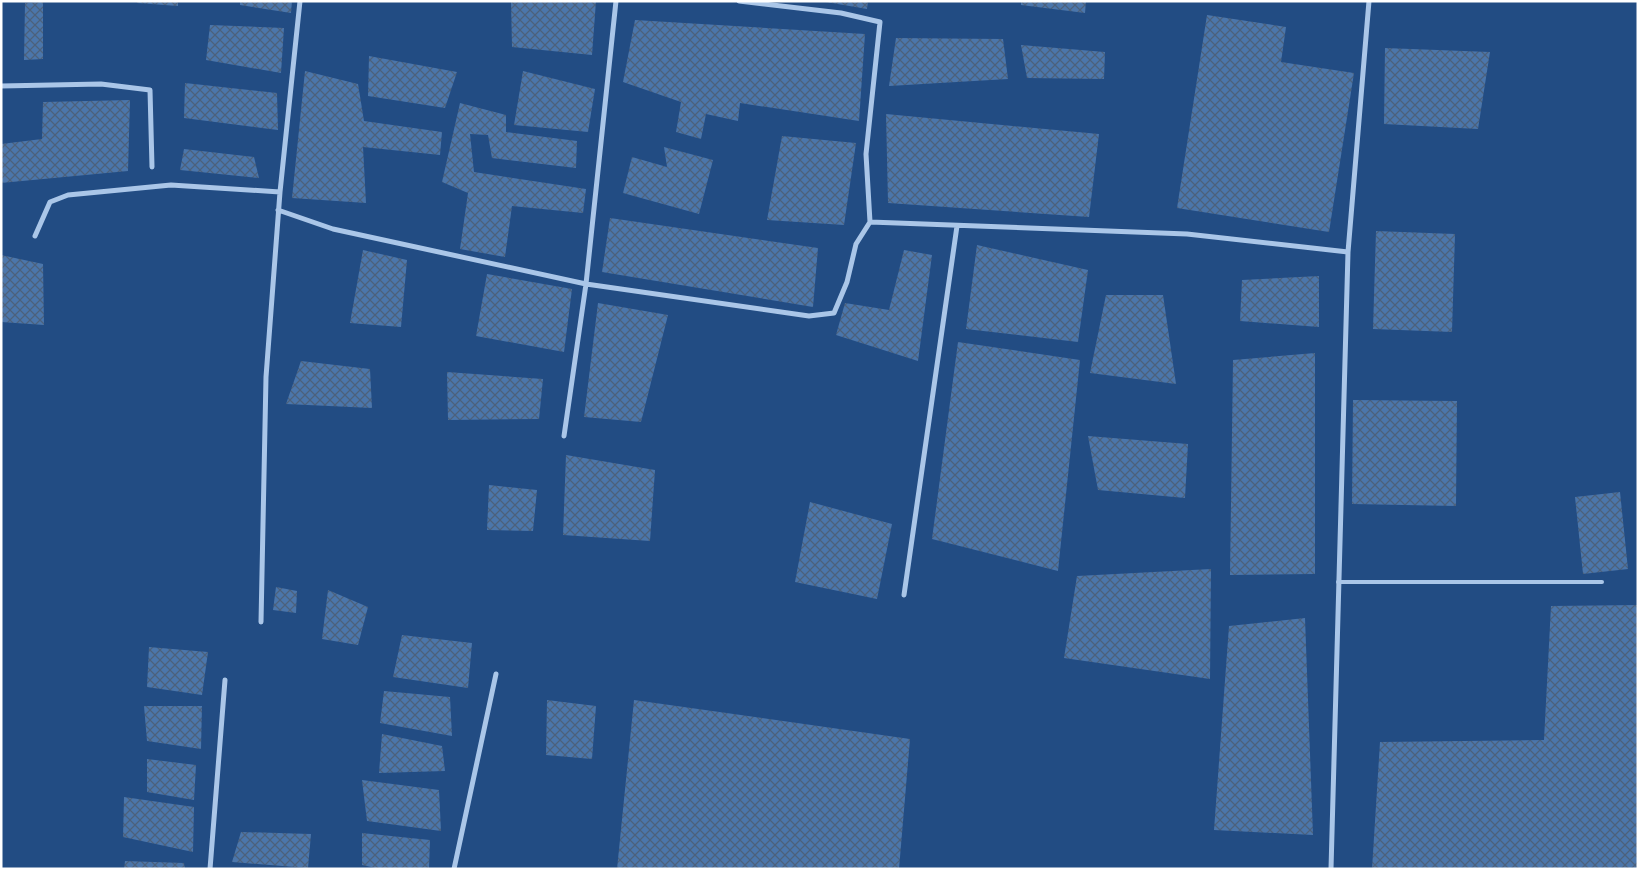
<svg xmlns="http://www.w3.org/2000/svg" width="1639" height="870" font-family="'Open Sans',sans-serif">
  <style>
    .building { fill: url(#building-cross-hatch) }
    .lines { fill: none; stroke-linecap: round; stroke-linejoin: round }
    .service { stroke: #aac6e8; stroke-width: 4 }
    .minor { stroke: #aac6e8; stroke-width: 5 }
  </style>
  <defs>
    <pattern id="building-cross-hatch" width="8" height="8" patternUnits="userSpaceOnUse" patternTransform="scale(1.25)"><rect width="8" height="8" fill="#4b76ab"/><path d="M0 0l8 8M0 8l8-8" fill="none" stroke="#4c617c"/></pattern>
  </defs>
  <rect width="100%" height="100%" fill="#224c83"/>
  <path class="building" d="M 137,1 L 178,1 L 178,6 L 137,3 Z
    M 240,1 L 292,1 L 291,13 L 240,5 Z
    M 511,1 L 596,1 L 592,55 L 512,47 Z
    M 820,1 L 868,1 L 867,9 Z
    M 1021,1 L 1086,1 L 1085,13 L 1021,5 Z
    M 43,2 L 43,59 L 24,60 L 25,3 Z
    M 1207,15 L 1286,27 L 1281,62 L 1354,73 L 1329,232 L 1177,208 Z
    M 635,20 L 865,34 L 859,121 L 740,103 L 738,121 L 706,114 L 701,139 L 676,132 L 681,102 L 623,82 Z
    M 210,25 L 284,28 L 281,73 L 206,60 Z
    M 896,38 L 1003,39 L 1008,79 L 889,86 Z
    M 1021,45 L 1105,52 L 1104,79 L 1027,78 Z
    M 1385,48 L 1490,52 L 1478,129 L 1384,124 Z
    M 369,56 L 457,72 L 445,108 L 368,96 Z
    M 305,71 L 358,84 L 364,121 L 442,132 L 440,155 L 363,147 L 366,203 L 292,198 Z
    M 523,71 L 595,89 L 588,132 L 514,125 Z
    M 185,83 L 277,93 L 278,130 L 184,118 Z
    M 130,100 L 128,171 L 1,183 L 1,144 L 42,139 L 43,102 Z
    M 460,103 L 506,115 L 506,132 L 577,141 L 576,168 L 492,158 L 488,135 L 470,134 L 474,172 L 586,189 L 583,213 L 512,206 L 505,257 L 460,249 L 468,193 L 442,182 Z
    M 886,114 L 1099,134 L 1089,217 L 888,203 Z
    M 782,136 L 856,143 L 844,225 L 767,220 Z
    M 664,147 L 713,160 L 699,214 L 623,193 L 632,157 L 667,167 Z
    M 184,149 L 254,157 L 259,178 L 180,170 Z
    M 610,218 L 818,248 L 813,307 L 602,272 Z
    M 1376,231 L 1455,234 L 1452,332 L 1373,329 Z
    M 977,245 L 1088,270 L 1078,342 L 966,329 Z
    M 363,250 L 407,260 L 401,327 L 350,323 Z
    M 904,250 L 932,255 L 918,361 L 836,335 L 845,303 L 889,310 Z
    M 1,255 L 43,264 L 44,325 L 1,322 Z
    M 487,274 L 572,289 L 564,352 L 476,336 Z
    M 1319,276 L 1319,327 L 1240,321 L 1242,280 Z
    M 1106,295 L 1163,295 L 1176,384 L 1090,373 Z
    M 598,303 L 668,315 L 641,422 L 584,417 Z
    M 958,342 L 1080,360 L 1058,571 L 932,539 Z
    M 1315,353 L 1315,574 L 1230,575 L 1233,360 Z
    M 301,361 L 370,369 L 372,408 L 286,404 Z
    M 447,372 L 543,379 L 539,419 L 448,420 Z
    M 1353,400 L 1457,401 L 1456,506 L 1352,504 Z
    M 1088,436 L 1188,444 L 1185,498 L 1098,490 Z
    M 566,455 L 655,470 L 650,541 L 563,535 Z
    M 489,485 L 537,490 L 533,531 L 487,530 Z
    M 1620,492 L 1628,569 L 1583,574 L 1575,497 Z
    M 810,502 L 892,524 L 877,599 L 795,582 Z
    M 1211,569 L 1210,679 L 1064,658 L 1077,576 Z
    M 276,587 L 297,591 L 296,613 L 273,610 Z
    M 328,590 L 368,607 L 358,645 L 322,639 Z
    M 1638,605 L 1638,869 L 1372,869 L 1380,742 L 1544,740 L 1551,606 Z
    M 1305,618 L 1313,835 L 1214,830 L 1229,626 Z
    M 402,635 L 472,643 L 468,688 L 393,677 Z
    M 149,647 L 208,652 L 202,695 L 147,687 Z
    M 384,691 L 450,697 L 452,736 L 380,723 Z
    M 547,700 L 596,706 L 592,759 L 546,755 Z
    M 634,700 L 910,739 L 899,869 L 617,869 Z
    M 144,706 L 202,706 L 201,749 L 147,741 Z
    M 382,734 L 442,746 L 445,771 L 379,773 Z
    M 147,759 L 196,765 L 194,800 L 147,792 Z
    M 362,780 L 439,790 L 441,831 L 367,821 Z
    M 124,797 L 194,807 L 193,852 L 123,837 Z
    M 241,832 L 311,834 L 308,868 L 232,862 Z
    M 362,833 L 430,840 L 429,869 L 380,869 L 362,865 Z
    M 125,861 L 184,863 L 185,869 L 124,869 Z"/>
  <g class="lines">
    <path class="service" d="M 1338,582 L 1602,582"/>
    <path class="minor" d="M 739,1 L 841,13 L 880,22 L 866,154 L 870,222 L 1187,234 L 1348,252
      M 1,86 L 101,84 L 150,90 L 152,167
      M 278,210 L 333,229 L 586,284 L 809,316 L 834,313 L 847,282 L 856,244 L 870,222
      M 35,236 L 50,202 L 68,195 L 171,185 L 280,192
      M 564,436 L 586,284 L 616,1
      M 904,595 L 957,226
      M 261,622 L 266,377 L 280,192 L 300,1
      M 210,869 L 225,680
      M 454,869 L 496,674
      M 1331,869 L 1348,252 L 1369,1"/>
  </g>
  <rect width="1639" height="870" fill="none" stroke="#ffffff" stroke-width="5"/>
</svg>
